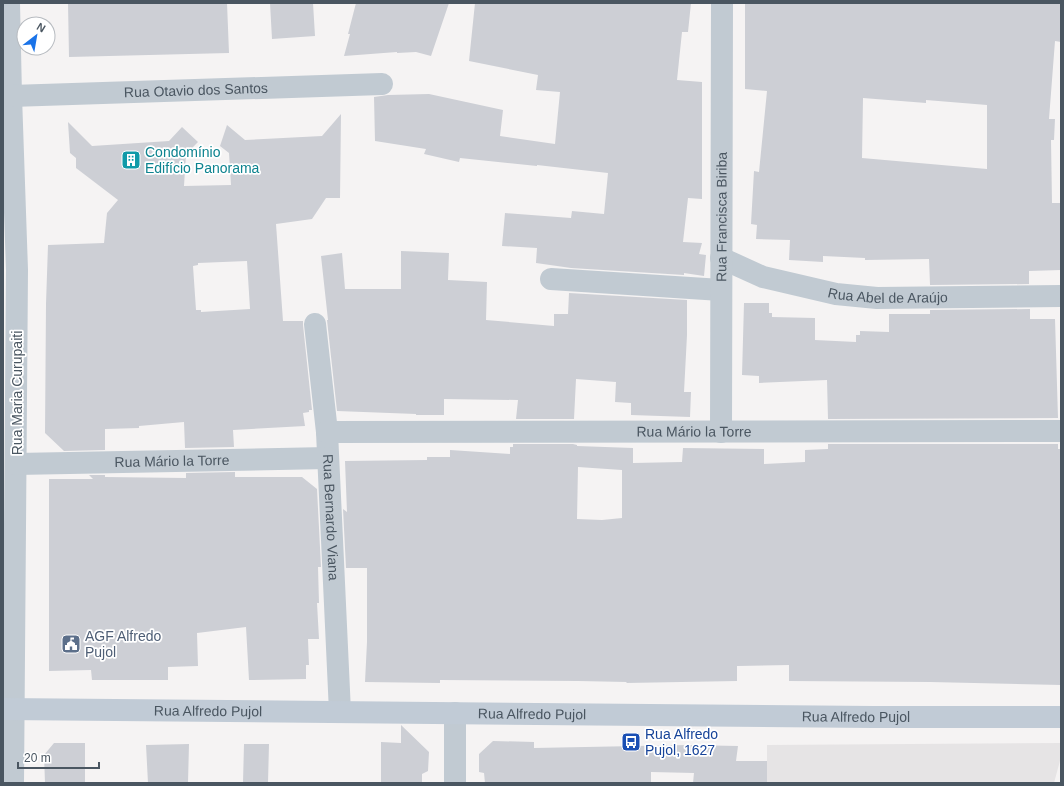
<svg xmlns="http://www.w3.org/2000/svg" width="1064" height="786" font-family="Helvetica,sans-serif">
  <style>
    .education { fill: #e6e4e5 }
    .building { fill: #cdcfd5; fill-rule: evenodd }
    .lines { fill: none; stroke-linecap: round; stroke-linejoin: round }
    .minor { stroke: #c1cad2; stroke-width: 22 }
    .tertiary { stroke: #c1cad2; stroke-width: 22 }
    .secondary { stroke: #c1cbd6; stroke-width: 22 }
    .labels { text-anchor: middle; stroke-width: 3.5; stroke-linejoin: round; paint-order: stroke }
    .street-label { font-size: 14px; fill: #4a5661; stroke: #fff }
    .culture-label { font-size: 14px; fill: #0d838f; stroke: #fff; text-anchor: start }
    .service-label { font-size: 14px; fill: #4e5e75; stroke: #fff; text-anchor: start }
    .transit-label { font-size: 14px; fill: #164399; stroke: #fff; text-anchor: start }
  </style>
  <rect width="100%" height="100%" fill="#f5f3f3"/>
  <path class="education" d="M 1061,743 L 1061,757 L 1054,783 L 767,783 L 767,745 Z"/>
  <path class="building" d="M 68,3 L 227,3 L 229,53 L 69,57 Z
    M 270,3 L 313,3 L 315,36 L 272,39 Z
    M 356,3 L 449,3 L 431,56 L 416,52 L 397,53 L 397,52 L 344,56 L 350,34 L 348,34 Z
    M 475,3 L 691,3 L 688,32 L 682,32 L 677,80 L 702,82 L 702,199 L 688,198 L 683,242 L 702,243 L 699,254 L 706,255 L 704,276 L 684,273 L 684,275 L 571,268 L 536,263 L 537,248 L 502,246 L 505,213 L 571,218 L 572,211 L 604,214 L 608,173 L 537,165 L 537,166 L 460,158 L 459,162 L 424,154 L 426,149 L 375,141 L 374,97 L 388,95 L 429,94 L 503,110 L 500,136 L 555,144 L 560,92 L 536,90 L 538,75 L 469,61 Z
    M 745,3 L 1061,3 L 1061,42 L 1055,41 L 1049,119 L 1055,119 L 1054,140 L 1051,140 L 1052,203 L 1061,203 L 1061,270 L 1029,271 L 1029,284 L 930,285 L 929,259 L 865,260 L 865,258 L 823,256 L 823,262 L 789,260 L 790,240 L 756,239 L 757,225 L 751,224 L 754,171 L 759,172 L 767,91 L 745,89 ZM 863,98 L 926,103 L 926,100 L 987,105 L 987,169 L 862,158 Z
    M 341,114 L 340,198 L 326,198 L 312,219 L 276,224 L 283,321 L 303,321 L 303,325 L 312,410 L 309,410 L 309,412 L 303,413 L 305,426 L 233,430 L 234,447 L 185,448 L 184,422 L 139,426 L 139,428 L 105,429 L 105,450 L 64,451 L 45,433 L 46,304 L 48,245 L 104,243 L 107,213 L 118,200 L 76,168 L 76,158 L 70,153 L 68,122 L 92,146 L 169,141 L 182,127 L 198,142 L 186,154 L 184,186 L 231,185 L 229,153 L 220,146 L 227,125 L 245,140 L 322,136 ZM 247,261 L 250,309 L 201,312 L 201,310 L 196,310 L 193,266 L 198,265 L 198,263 Z
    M 401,251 L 449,253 L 448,280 L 487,282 L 486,320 L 554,326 L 554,314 L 568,314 L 569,293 L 687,300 L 687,335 L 684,392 L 691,392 L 690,417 L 631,415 L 631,403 L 615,402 L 616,382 L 576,379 L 574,419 L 516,419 L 518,400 L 444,399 L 444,415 L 416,415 L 416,414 L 337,411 L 327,320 L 328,320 L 321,256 L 342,253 L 345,289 L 401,289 Z
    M 744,303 L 769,303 L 769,313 L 772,313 L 772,317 L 815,318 L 815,340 L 856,342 L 856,335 L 860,335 L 860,331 L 889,332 L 889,314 L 930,314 L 930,310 L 1030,309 L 1030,319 L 1055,319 L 1058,418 L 828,419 L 827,380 L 759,383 L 759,376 L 742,375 Z
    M 513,444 L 573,444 L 577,445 L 577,446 L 633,448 L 633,463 L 682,462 L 683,448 L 764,449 L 764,464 L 805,462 L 805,450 L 828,449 L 828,444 L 1058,444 L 1058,449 L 1061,449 L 1061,685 L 930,682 L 789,681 L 789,665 L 737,666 L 737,681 L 626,683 L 627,682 L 578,681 L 440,680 L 440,683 L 365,682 L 367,642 L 367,568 L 346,568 L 343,509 L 347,512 L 345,461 L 427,460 L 427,457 L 450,457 L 450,450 L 510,454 L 510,447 L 513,447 ZM 578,467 L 622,470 L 622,518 L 602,520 L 577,519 Z
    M 235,472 L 235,477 L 302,477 L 317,489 L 321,567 L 318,567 L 319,603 L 317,603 L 319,639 L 308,639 L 309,665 L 306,665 L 306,679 L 249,680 L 246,627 L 197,633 L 198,666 L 168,667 L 168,680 L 92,680 L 91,670 L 49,671 L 49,479 L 93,479 L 89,475 L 105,475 L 105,477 L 186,478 L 186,473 Z
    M 401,725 L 429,752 L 428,771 L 422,774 L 422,783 L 381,783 L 381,742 L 401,743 Z
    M 493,741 L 534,742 L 534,748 L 688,745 L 738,746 L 736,761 L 767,761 L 767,783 L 693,783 L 694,773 L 651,772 L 651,783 L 485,783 L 484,773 L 479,772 L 479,754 Z
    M 54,743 L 85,743 L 85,783 L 45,783 L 44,755 Z
    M 189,744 L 188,783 L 148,783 L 146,745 Z
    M 244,744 L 269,744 L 268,783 L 243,783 Z"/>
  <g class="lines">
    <g class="minor">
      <path d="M 9,3 L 11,96 L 17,270 L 13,783"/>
      <path id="s1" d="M 11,96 L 382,84"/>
      <path id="s2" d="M 721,258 L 763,277 L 836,294 L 877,298 L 1061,296"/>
      <path d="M 551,279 L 721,290"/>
      <path id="s3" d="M 315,324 L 327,432 L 340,712"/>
      <path id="s4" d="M 327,432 L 1061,431"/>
      <path id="s5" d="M 721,432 L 722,3"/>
      <path id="s6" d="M 16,464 L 328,458"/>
    </g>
    <path class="tertiary" d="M 455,783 L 455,713"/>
    <path class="secondary" id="s7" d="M 3,709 L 873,717 L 1061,717"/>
  </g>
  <defs>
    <g id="building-square" transform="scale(1)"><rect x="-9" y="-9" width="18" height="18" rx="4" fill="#0f9aa8" stroke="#fff"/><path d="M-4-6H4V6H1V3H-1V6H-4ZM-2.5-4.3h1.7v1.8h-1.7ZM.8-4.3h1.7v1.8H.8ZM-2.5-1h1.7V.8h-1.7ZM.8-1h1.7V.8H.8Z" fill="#fff"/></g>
    <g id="civic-square" transform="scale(1)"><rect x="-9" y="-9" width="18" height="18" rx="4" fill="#5c6f8a" stroke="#fff"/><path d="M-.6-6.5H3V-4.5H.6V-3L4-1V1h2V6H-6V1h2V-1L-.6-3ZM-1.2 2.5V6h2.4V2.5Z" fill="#fff"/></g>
    <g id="bus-square" transform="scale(1)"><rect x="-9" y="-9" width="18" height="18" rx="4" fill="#1a4fb4" stroke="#fff"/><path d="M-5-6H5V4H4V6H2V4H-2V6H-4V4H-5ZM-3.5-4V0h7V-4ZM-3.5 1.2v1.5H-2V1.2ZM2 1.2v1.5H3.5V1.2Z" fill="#fff"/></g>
  </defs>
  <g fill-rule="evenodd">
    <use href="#building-square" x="131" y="160"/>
    <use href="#civic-square" x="71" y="644"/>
    <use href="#bus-square" x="631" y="742"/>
  </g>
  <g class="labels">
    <g class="street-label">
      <text dy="5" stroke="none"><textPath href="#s1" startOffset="185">Rua Otavio dos Santos</textPath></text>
      <text dy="5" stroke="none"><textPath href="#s5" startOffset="215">Rua Francisca Biriba</textPath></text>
      <text dy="5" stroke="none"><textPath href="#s2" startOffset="173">Rua Abel de Araújo</textPath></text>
      <text transform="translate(17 393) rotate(-90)" y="5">Rua Maria Curupaiti</text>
      <text dy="5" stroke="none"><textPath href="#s4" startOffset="367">Rua Mário la Torre</textPath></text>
      <text dy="5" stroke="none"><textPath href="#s6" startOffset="156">Rua Mário la Torre</textPath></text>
      <text dy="5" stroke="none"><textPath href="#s3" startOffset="194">Rua Bernardo Viana</textPath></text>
      <text dy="5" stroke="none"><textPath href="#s7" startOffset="205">Rua Alfredo Pujol</textPath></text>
      <text dy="5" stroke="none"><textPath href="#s7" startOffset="529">Rua Alfredo Pujol</textPath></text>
      <text dy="5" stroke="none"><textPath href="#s7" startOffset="853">Rua Alfredo Pujol</textPath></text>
    </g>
    <g class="culture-label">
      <text x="145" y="157">Condomínio<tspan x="145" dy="16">Edifício Panorama</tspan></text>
    </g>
    <g class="service-label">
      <text x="85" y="641">AGF Alfredo<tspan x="85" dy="16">Pujol</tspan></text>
    </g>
    <g class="transit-label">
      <text x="645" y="739">Rua Alfredo<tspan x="645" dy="16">Pujol, 1627</tspan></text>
    </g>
  </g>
  <rect width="1064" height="786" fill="none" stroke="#4a5661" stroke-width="8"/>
  <g transform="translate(36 36) rotate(31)"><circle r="19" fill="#ffffff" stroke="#b7bbc0"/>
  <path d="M0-3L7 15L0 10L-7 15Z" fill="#1a73e8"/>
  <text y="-6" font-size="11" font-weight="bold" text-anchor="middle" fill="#4a5661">N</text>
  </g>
  <path d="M18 762v6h81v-6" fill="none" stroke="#4a5661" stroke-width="2"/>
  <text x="24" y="762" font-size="12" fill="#4a5661" stroke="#ffffff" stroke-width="3" paint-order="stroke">20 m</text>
</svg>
